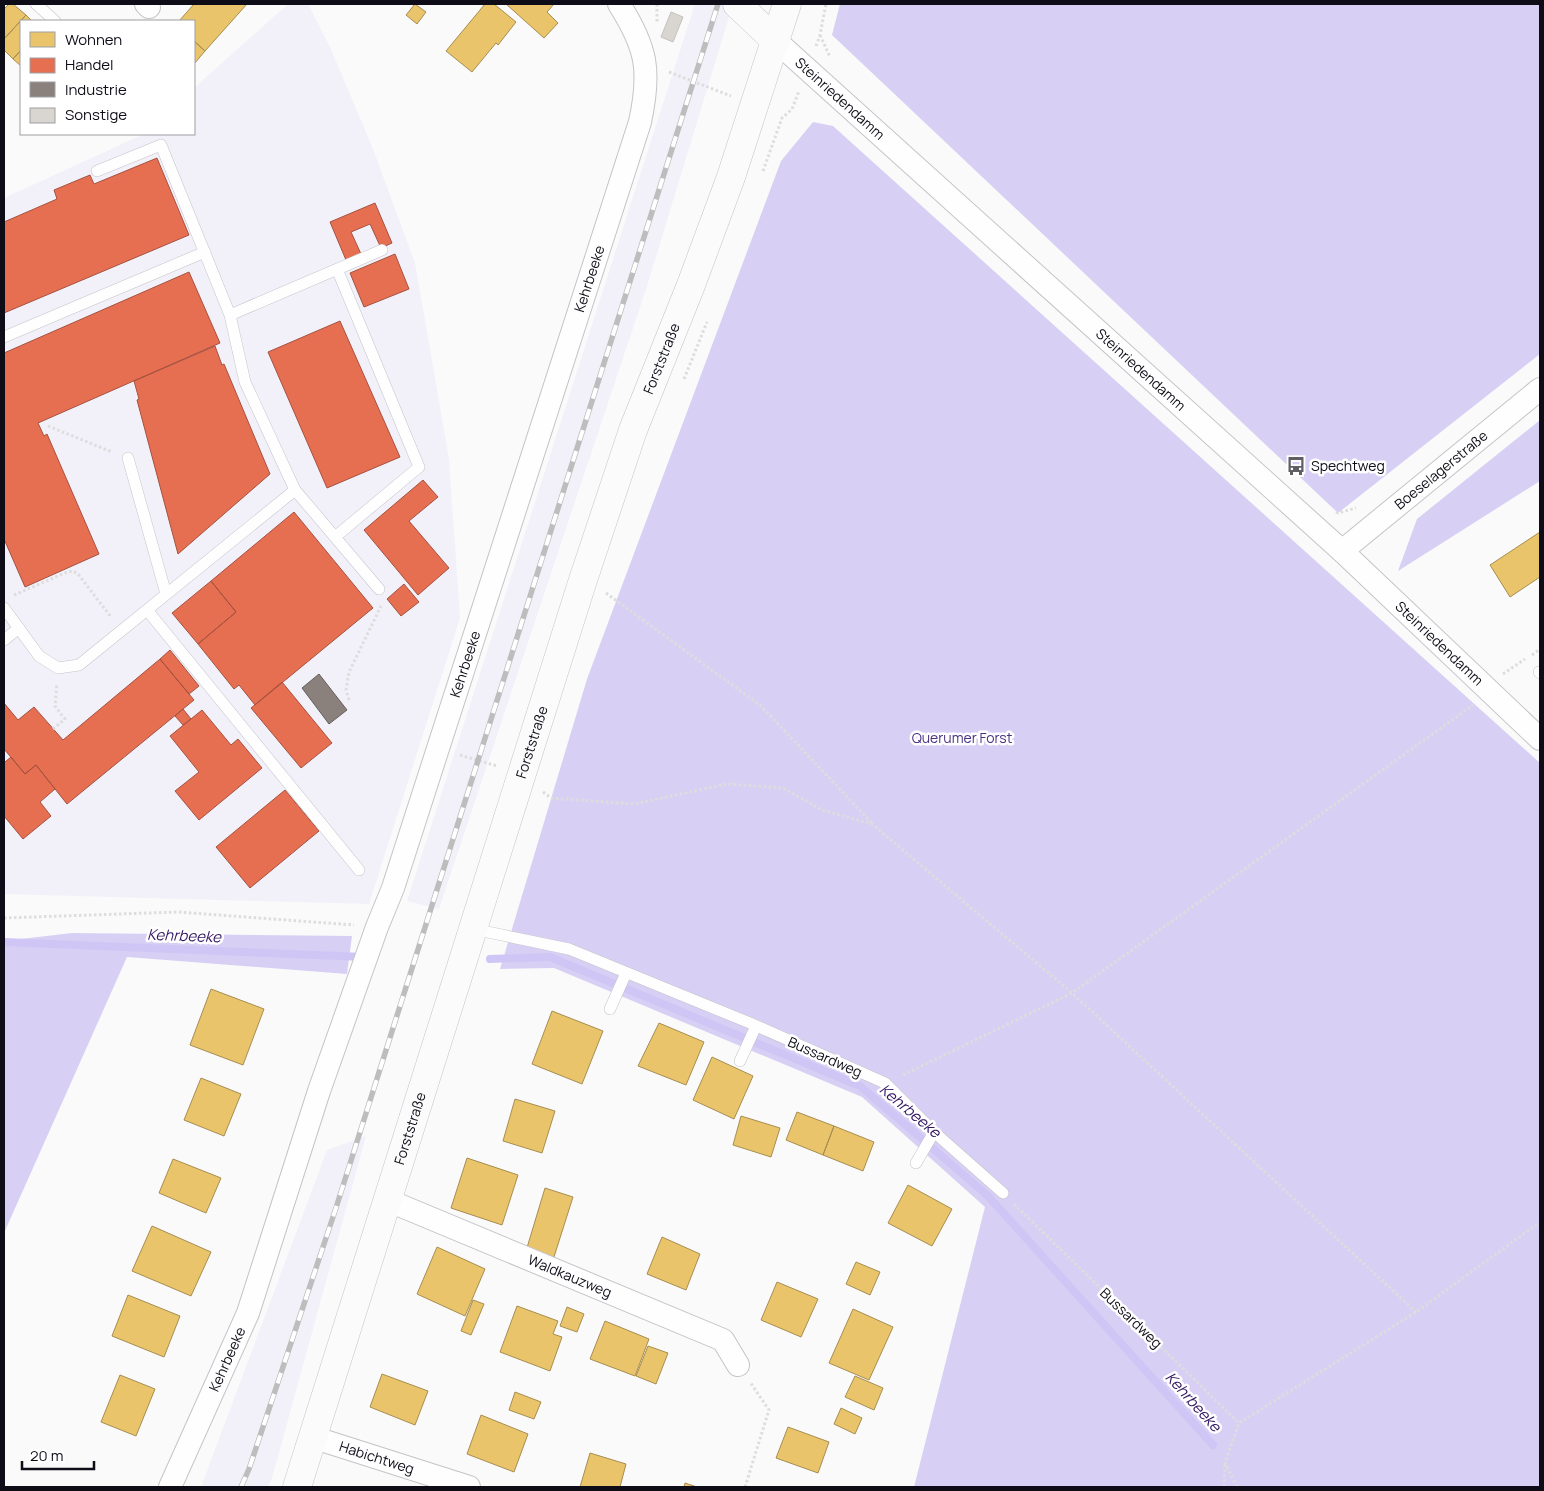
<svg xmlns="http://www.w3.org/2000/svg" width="1544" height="1491" font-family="Manrope,sans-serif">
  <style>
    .built { fill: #f2f1fa }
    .forest { fill: #d7d0f4 }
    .homes { fill: #e9c46a; stroke: #a78d51 }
    .shops { fill: #e76f51; stroke: #a6513f }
    .industry { fill: #8a817c; stroke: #655e5d }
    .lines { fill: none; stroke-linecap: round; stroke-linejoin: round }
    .stream { stroke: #d0c6f6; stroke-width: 8 }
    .building { fill: #d9d5d0; stroke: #c5c1bc }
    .service-casing { stroke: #c4c4c9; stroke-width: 12 }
    .minor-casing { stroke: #c4c4c9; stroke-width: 24 }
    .secondary-casing { stroke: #c4c4c9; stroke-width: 29 }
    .path { stroke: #ddddde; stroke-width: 3; stroke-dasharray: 2.5 2.5; stroke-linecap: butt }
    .service { stroke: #fefefe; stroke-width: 11 }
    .minor { stroke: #fefefe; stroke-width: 22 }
    .secondary { stroke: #fbfbfc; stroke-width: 28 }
    .rail-casing { stroke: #bdbdbe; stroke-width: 5.5 }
    .rail { stroke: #fff; stroke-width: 4; stroke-dasharray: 11; stroke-linecap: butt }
    .labels { text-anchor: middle; stroke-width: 5; stroke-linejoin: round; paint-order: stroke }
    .street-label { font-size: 14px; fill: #0e0c16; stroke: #fff }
    .poi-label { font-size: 14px; fill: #0e0c16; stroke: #fff; text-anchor: start }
    .park-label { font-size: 14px; fill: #4b3382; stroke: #fff }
    .water-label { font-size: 15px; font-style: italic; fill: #321562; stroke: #fff }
  </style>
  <rect width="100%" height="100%" fill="#f9faf9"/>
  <path class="built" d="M 288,4 L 308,4 L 330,47 L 373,149 L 415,263 L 449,459 L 460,618 L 369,904 L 4,894 L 4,198 L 144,134 L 194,134 L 194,88 Z
    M 695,4 L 733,4 L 647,286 L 439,909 L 407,901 Z
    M 366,1136 L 272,1478 L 268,1487 L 201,1487 L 327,1150 Z"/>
  <path class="forest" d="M 840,4 L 1540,4 L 1540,354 L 1338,513 L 832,35 Z
    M 813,122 L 833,126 L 1540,763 L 1540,1487 L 914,1487 L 985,1207 L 862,1097 L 554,968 L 500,969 L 587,679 L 781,161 Z
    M 1540,420 L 1540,481 L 1398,571 L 1417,519 Z
    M 72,933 L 352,936 L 347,974 L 127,957 L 4,1233 L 4,941 Z"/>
  <path class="homes" d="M 9,4 L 13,4 L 26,15 L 4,39 L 4,9 Z
    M 194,4 L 247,4 L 205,51 L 194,41 L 194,21 L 179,21 Z
    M 415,4 L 426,12 L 417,24 L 406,15 Z
    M 485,4 L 494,4 L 516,22 L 498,45 L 496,43 L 472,72 L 446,51 Z
    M 506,4 L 554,4 L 547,12 L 558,23 L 544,38 Z
    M 26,15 L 32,21 L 21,21 L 21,50 L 13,59 L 4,50 L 4,39 Z
    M 194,41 L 205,51 L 194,64 Z
    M 21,50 L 21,66 L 13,59 Z
    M 1540,532 L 1540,577 L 1510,597 L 1490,565 Z
    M 211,989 L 264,1009 L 243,1065 L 190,1045 Z
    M 552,1011 L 603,1031 L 582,1084 L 532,1064 Z
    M 659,1023 L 704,1042 L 686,1085 L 638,1066 Z
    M 712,1057 L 753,1076 L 734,1119 L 693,1100 Z
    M 201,1078 L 241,1094 L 224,1136 L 184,1120 Z
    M 515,1099 L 555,1111 L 542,1153 L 503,1141 Z
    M 797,1112 L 834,1126 L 823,1155 L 786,1140 Z
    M 741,1116 L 780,1128 L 771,1157 L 733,1145 Z
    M 834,1126 L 874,1142 L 863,1171 L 823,1155 Z
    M 467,1158 L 518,1175 L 502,1225 L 451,1208 Z
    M 173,1159 L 221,1178 L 206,1213 L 159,1193 Z
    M 908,1185 L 952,1209 L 932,1246 L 888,1223 Z
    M 545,1188 L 573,1197 L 553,1260 L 526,1251 Z
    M 152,1226 L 211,1252 L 191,1296 L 132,1271 Z
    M 662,1237 L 700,1254 L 686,1290 L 647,1274 Z
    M 437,1247 L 485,1269 L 465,1316 L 417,1294 Z
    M 856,1262 L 880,1272 L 870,1295 L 846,1284 Z
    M 777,1282 L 818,1299 L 801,1337 L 761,1320 Z
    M 128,1295 L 180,1316 L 164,1357 L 112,1336 Z
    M 473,1300 L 484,1304 L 471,1335 L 461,1331 Z
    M 517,1306 L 558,1321 L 553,1334 L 562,1337 L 550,1371 L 500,1352 Z
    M 567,1307 L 584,1314 L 577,1332 L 560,1326 Z
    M 853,1309 L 893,1327 L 869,1380 L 829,1363 Z
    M 605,1321 L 649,1339 L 635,1376 L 590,1359 Z
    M 648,1346 L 668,1353 L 656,1384 L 636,1376 Z
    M 382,1374 L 428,1391 L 415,1425 L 370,1407 Z
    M 120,1375 L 155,1389 L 136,1436 L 101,1422 Z
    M 855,1376 L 883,1388 L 874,1410 L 845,1397 Z
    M 515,1392 L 541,1402 L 534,1419 L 509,1410 Z
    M 841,1408 L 862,1418 L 855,1434 L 834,1424 Z
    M 481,1415 L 528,1434 L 514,1472 L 467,1454 Z
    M 788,1427 L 829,1442 L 818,1473 L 776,1458 Z
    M 590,1453 L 626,1464 L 620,1487 L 580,1487 Z
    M 685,1483 L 697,1487 L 684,1487 Z"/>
  <path class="shops" d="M 157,158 L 189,235 L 4,313 L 4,222 L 57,199 L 54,190 L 90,175 L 94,184 Z
    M 375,203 L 392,243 L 381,248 L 370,224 L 351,232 L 361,254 L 346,260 L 330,222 Z
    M 395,254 L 409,289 L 364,307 L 350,273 Z
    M 189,272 L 220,343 L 38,423 L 44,436 L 47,434 L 99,554 L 25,587 L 4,539 L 4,353 Z
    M 340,321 L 400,457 L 327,488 L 268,352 Z
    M 215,346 L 222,365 L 224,364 L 270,474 L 178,554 L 137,400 L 139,399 L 134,381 Z
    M 423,480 L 438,497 L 409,521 L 449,568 L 418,595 L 364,530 Z
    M 294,512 L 373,608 L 255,705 L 239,685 L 234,689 L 198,644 L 236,612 L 211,581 Z
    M 211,581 L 236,612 L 198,644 L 172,613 Z
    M 404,584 L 419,602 L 401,616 L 387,599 Z
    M 170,650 L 199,686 L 189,694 L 160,659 Z
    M 160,659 L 194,700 L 67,804 L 36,765 L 25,774 L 4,749 L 4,703 L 18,720 L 34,707 L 63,740 Z
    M 282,682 L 332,743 L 301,768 L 251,708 Z
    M 183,709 L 191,719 L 183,725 L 175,716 Z
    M 202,710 L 231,745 L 238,739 L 262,768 L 199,820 L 175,791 L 199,772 L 170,736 Z
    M 11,757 L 25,774 L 36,765 L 55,789 L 40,802 L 51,816 L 23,839 L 4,816 L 4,761 L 5,762 Z
    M 285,790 L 319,831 L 250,888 L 216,847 Z"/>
  <path class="industry" d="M 319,674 L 347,710 L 329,724 L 302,688 Z"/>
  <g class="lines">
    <path class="stream" d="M 4,942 L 364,957
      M 490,959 L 550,957 L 860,1086 L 987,1195 L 1213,1445"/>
  </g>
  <path class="building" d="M 671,12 L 683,17 L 673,42 L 661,37 Z"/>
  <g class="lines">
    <g class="service-casing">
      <path id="service" d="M 36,4 L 55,21
        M 230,315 L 382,250
        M 4,337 L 205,252
        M 128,458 L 166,594
        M 295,490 L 379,589
        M 335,537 L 419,467 L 337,269
        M 4,608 L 39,656 L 58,668 L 79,665 L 295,490 L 245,382 L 230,315 L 161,145 L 97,171
        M 147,610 L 359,870
        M 4,640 L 19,628
        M 1539,672 L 1540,673
        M 473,929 L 569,949 L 750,1023 L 885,1083 L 934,1132 L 1003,1193
        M 610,1009 L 626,973
        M 740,1061 L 756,1026
        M 916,1163 L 934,1132"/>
    </g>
    <g class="minor-casing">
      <g id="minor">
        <path d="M 146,4 L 149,7"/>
        <path id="s1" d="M 776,41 L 1342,551 L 1540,739"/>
        <path id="s2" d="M 1342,551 L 1540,389"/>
        <path id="s3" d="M 387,1200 L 723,1340 L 738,1365"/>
        <path id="s4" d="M 312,1437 L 469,1487"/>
        <path id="s5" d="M 170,1487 L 248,1313 L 319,1091 L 377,927 L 393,888 L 640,122 C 651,71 647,48 619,4"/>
      </g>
    </g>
    <g class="secondary-casing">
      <g id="secondary">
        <path d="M 737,4 L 776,41"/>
        <path id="s6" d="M 297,1487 L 582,583 L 633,430 L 691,285 L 731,177 L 787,4"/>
      </g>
    </g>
    <path class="path" d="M 657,4 L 657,23
      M 820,35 L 830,57
      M 816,46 L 820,35 L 826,4
      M 669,72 L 731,96
      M 763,171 L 782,118 L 792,109 L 799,91
      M 684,379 L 707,322
      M 48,426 L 112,452
      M 1336,512 L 1338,513 L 1356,508
      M 606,593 L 761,706 L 872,823
      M 14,595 L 67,572 L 73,571 L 78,574 L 111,617
      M 1532,655 L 1540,649
      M 1503,674 L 1525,659
      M 349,700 L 346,690 L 349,672 L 381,606
      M 53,729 L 65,719 L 55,706 L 57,684
      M 460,755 L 497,766
      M 543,792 L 551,798 L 634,804 L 727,784 L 783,788 L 822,810 L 872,824 L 1072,993 L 1416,1312
      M 4,918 L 178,912 L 354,925
      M 903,1075 L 1072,993 L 1473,705
      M 1014,1204 L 1239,1423
      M 745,1487 L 769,1410 L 750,1382
      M 1224,1487 L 1225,1463
      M 1237,1487 L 1225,1463 L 1239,1423 L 1416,1312 L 1540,1222"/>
    <use href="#service" class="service"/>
    <use href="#minor" class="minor"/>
    <use href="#secondary" class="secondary"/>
    <g class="rail-casing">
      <path id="rail" d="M 241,1487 L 249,1469 L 335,1211 L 718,4"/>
    </g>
    <use href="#rail" class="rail"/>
  </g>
  <defs>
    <g id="bus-bare" transform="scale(1.5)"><path d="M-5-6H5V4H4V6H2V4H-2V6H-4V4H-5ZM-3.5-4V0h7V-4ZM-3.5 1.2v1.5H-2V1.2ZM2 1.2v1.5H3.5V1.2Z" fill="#605f65" stroke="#fff" stroke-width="2.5" paint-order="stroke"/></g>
  </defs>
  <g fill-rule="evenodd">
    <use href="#bus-bare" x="1296" y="466"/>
  </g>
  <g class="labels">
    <g class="street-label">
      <text dy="5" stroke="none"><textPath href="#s1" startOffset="86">Steinriedendamm</textPath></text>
      <text dy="5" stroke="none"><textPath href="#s5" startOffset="1280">Kehrbeeke</textPath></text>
      <text dy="5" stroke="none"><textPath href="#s6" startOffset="1186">Forststraße</textPath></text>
      <text dy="5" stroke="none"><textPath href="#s1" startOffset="491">Steinriedendamm</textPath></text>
      <text dy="5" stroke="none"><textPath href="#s2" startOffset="128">Boeselagerstraße</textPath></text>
      <text dy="5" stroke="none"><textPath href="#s1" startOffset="896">Steinriedendamm</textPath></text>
      <text dy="5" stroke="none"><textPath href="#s5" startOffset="875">Kehrbeeke</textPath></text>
      <text dy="5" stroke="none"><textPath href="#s6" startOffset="781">Forststraße</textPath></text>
      <text transform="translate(825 1057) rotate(24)" y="5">Bussardweg</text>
      <text dy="5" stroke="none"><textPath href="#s6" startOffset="376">Forststraße</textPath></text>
      <text dy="5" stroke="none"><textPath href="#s3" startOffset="198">Waldkauzweg</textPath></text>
      <text transform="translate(1131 1318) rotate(44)" y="5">Bussardweg</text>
      <text dy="5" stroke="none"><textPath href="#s5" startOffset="140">Kehrbeeke</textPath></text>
      <text dy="5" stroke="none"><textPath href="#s4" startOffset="68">Habichtweg</textPath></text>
    </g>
    <g class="poi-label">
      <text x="1311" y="471">Spechtweg</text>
    </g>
    <g class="park-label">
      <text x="962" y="743">Querumer Forst</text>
    </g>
    <g class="water-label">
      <text transform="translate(184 936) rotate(2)" y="5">Kehrbeeke</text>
      <text transform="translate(910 1111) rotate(40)" y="5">Kehrbeeke</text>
      <text transform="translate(1193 1402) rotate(48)" y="5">Kehrbeeke</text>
    </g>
  </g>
  <rect width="1544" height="1491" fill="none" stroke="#0e0c16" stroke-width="10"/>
  <rect x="20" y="20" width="175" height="115" fill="#ffffff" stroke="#9f9ea2"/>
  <rect x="30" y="32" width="25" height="15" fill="#e9c46a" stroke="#9f9ea2"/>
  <text x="65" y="45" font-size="15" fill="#0e0c16">Wohnen</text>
  <rect x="30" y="58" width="25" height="15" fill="#e76f51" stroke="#9f9ea2"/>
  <text x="65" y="70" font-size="15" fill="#0e0c16">Handel</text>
  <rect x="30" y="82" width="25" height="15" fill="#8a817c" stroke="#9f9ea2"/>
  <text x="65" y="95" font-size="15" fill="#0e0c16">Industrie</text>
  <rect x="30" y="108" width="25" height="15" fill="#d9d5d0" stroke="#9f9ea2"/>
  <text x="65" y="120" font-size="15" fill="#0e0c16">Sonstige</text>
  <path d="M22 1461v8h72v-8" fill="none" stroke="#0e0c16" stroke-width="2.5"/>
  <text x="30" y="1461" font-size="15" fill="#0e0c16" stroke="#ffffff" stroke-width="4" paint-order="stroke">20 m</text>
</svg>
